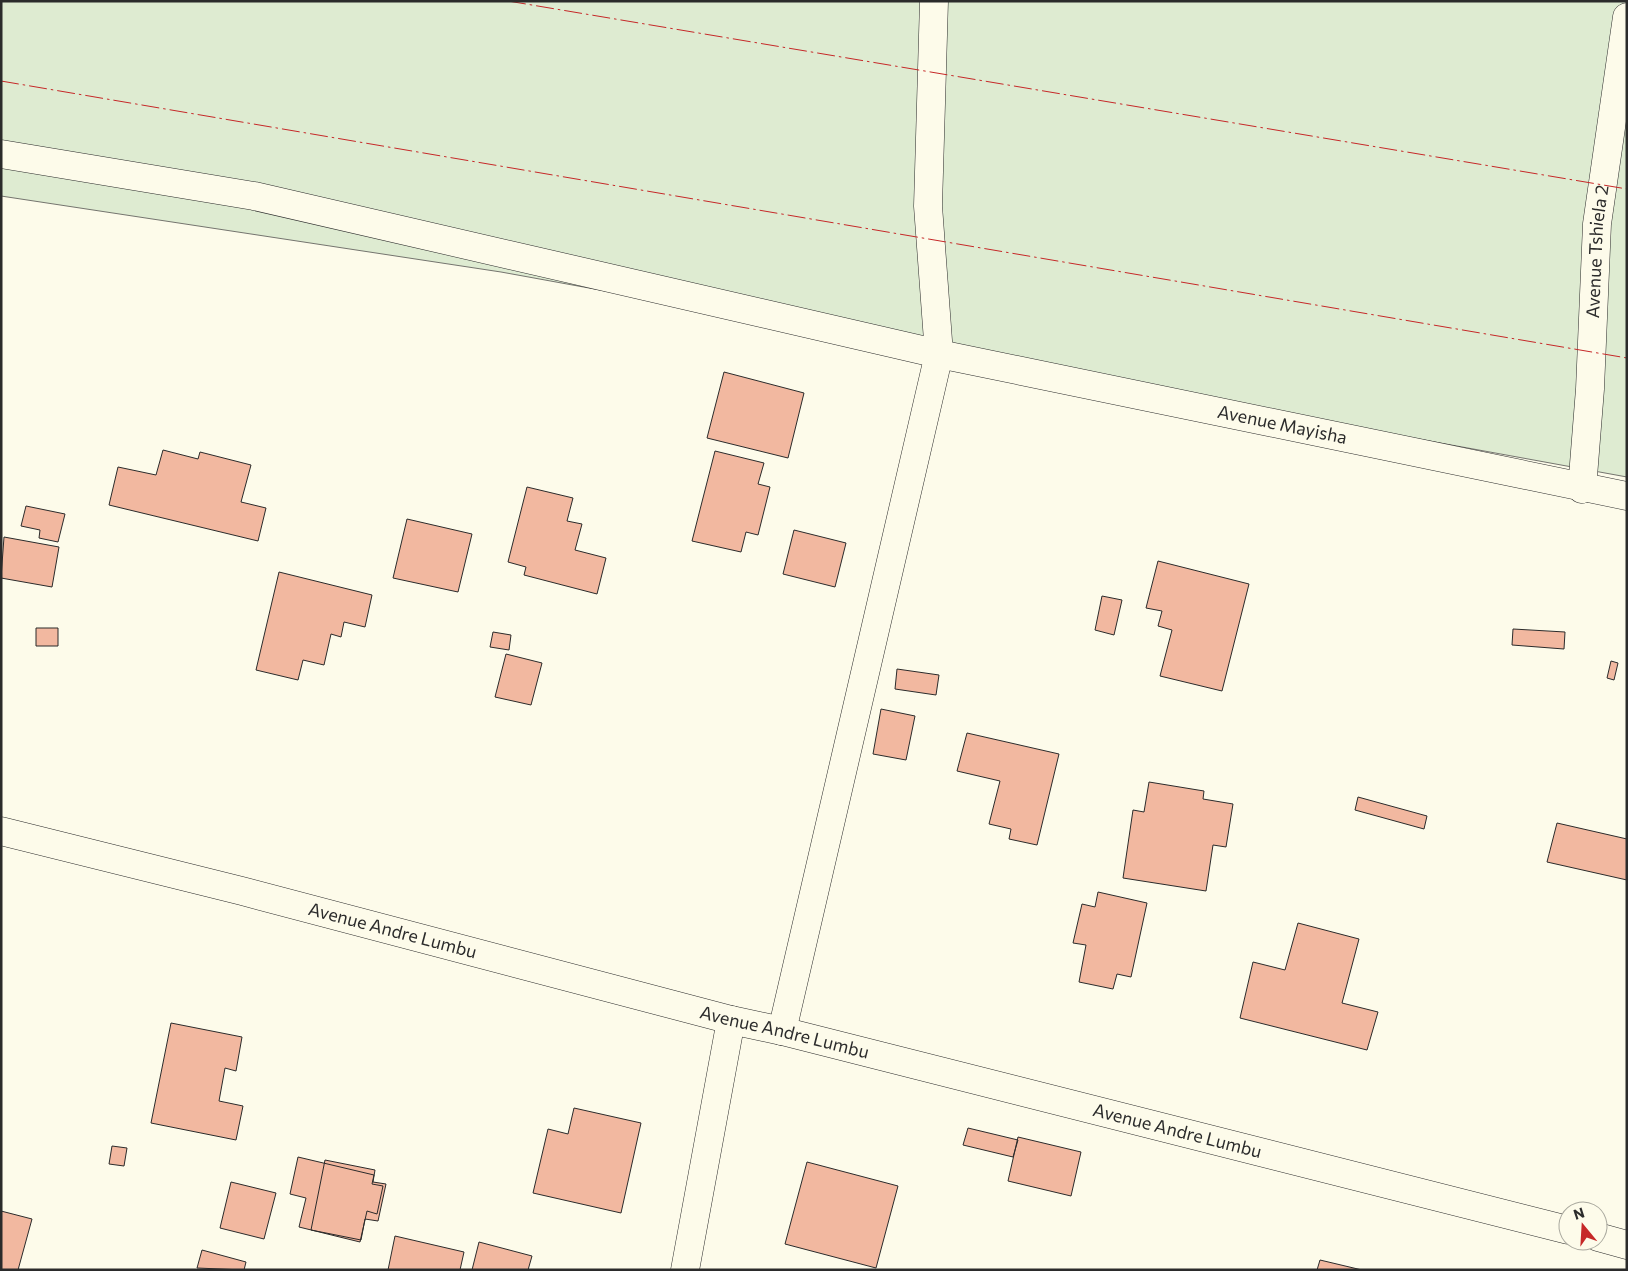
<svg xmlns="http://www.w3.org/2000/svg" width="1628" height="1271" font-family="Commissioner,sans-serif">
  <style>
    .green { fill: #deebd1; stroke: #74746e }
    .building { fill: #f2b8a0; stroke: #2b2b2b }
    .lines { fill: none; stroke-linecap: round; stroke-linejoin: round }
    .minor-casing { stroke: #2b2b2b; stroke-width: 29 }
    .minor { stroke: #fdfbea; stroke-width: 28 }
    .power { stroke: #c62828; stroke-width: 1; stroke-dasharray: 18 4 2.5 4; stroke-linecap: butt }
    .labels { text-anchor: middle; stroke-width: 4; stroke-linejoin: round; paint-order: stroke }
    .street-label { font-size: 18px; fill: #2b2b2b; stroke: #fdfbea }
  </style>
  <rect width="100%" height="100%" fill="#fdfbea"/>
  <path class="green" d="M 1,1 L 1627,1 L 1627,477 L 501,272 L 1,196 Z"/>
  <path class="building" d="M 724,372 L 804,393 L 788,458 L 707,438 Z
    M 163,450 L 198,459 L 200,452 L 251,465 L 241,502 L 266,508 L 258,541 L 109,505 L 118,467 L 156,475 Z
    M 715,451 L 764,463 L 758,484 L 770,487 L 758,535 L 746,532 L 741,552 L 692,541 Z
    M 527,487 L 573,498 L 567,521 L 582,524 L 575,550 L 606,558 L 597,594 L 524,575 L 526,567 L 508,562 Z
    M 26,506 L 65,514 L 58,542 L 39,538 L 40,530 L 21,526 Z
    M 407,519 L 472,534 L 458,592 L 393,578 Z
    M 794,530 L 846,543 L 835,587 L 783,574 Z
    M 4,537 L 59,547 L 52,587 L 1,578 Z
    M 1158,561 L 1249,584 L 1222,691 L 1160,676 L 1172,630 L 1158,626 L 1162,611 L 1146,608 Z
    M 279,572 L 372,595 L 365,627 L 344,622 L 341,637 L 331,634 L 324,665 L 303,660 L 298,680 L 256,670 Z
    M 1102,596 L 1122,600 L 1114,635 L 1095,630 Z
    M 36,628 L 58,628 L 58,646 L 36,646 Z
    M 1513,629 L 1565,632 L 1564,649 L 1512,645 Z
    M 493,632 L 511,635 L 509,650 L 490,647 Z
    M 506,654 L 542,663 L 531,705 L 495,697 Z
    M 1611,661 L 1618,663 L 1614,680 L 1607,678 Z
    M 897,669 L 939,675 L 936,695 L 895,689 Z
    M 881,709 L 915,716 L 906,760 L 873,754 Z
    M 967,733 L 1059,754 L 1037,845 L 1009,839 L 1011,829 L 989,824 L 1000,781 L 957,771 Z
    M 1149,782 L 1204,791 L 1203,799 L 1233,804 L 1226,847 L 1213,845 L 1206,891 L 1123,878 L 1133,810 L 1144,812 Z
    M 1358,797 L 1427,816 L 1424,829 L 1355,810 Z
    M 1557,823 L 1627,839 L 1627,880 L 1547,862 Z
    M 1098,892 L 1147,903 L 1131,977 L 1117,974 L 1113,989 L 1079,982 L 1086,945 L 1073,943 L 1082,904 L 1095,907 Z
    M 1298,923 L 1359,939 L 1342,1003 L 1378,1012 L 1367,1050 L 1240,1018 L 1253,962 L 1285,970 Z
    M 171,1023 L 242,1037 L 236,1071 L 225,1068 L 219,1101 L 243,1106 L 236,1140 L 151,1123 Z
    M 574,1108 L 641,1123 L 621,1213 L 533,1193 L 548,1129 L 568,1134 Z
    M 968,1128 L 1018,1140 L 1013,1157 L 963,1145 Z
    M 1018,1137 L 1081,1152 L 1071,1196 L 1008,1181 Z
    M 112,1146 L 127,1148 L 124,1166 L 109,1164 Z
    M 298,1157 L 374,1175 L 372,1184 L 383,1186 L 377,1214 L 367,1211 L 360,1242 L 299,1227 L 306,1198 L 290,1194 Z
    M 325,1160 L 375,1170 L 373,1182 L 386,1184 L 378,1221 L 365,1219 L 361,1240 L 311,1230 Z
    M 807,1162 L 898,1186 L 876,1268 L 785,1244 Z
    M 231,1182 L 276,1193 L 264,1239 L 220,1228 Z
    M 1,1211 L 32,1219 L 18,1270 L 1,1270 Z
    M 395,1236 L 464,1252 L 460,1270 L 388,1270 Z
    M 479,1242 L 532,1256 L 528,1270 L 472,1270 Z
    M 202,1250 L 246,1262 L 244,1270 L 197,1268 Z
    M 1320,1260 L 1362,1270 L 1317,1270 Z"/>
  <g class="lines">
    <g class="minor-casing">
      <g id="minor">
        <path id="s1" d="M 1,154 L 254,196 L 939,354 L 1627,496"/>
        <path id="s2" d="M 1582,489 L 1590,389 L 1597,224 L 1627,17"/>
        <path id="s3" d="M 1,831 L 242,891 L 731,1020 L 782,1031 L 1568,1230"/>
        <path d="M 782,1031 L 939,354 L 928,206 L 934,1"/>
        <path d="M 1598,1237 L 1627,1245"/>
        <path d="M 685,1270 L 731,1020"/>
      </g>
    </g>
    <use href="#minor" class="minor"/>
    <path class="power" d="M 508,1 L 1627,189
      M 1,81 L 1627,358"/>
  </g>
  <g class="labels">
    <g class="street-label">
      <text dy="6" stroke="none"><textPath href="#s2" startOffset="238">Avenue Tshiela 2</textPath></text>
      <text dy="6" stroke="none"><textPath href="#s1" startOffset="1310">Avenue Mayisha</textPath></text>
      <text dy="6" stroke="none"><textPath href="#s3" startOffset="404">Avenue Andre Lumbu</textPath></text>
      <text dy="6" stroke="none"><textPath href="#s3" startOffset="809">Avenue Andre Lumbu</textPath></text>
      <text dy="6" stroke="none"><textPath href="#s3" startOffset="1214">Avenue Andre Lumbu</textPath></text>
    </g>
  </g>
  <rect width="1628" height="1271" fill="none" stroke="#2b2b2b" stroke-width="5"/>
  <g transform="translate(1583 1226) rotate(342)"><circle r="24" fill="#fdfbea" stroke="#a9a89e"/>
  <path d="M0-4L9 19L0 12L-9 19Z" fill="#c62828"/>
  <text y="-8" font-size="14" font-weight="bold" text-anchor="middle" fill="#2b2b2b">N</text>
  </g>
</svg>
